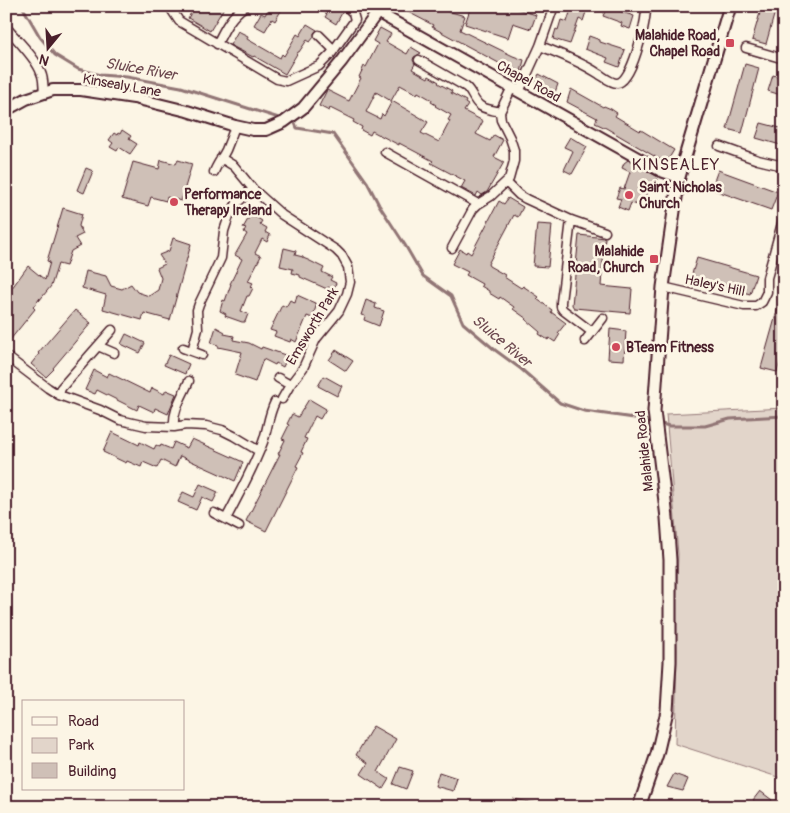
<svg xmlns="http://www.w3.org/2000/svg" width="790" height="813" font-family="Pangolin,sans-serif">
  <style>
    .green { fill: #e2d5ca; stroke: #967a7a }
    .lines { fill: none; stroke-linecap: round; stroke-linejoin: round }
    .stream { stroke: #917474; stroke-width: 3 }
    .building { fill: #cfc0b7; stroke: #4a1f2b; fill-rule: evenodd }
    .minor-casing { stroke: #4a1f2b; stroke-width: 11 }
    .tertiary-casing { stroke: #4a1f2b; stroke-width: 14 }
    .secondary-casing { stroke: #4a1f2b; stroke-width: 15 }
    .minor { stroke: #fcf5e5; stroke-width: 8 }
    .tertiary { stroke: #fcf5e5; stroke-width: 10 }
    .secondary { stroke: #fcf5e5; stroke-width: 11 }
    .poi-dot { fill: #d1495b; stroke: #fcf5e5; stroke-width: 2 }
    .labels { text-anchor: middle; stroke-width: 5; stroke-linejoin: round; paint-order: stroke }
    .poi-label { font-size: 14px; font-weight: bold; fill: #4a1f2b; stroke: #fcf5e5; text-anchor: start }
    .street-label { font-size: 14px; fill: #4a1f2b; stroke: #fcf5e5 }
    .water-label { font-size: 15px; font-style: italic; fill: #6d4950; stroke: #fcf5e5 }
    .quarter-label { font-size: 16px; letter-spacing: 1px; fill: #4a1f2b; stroke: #fcf5e5 }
  </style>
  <rect width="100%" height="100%" fill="#fcf5e5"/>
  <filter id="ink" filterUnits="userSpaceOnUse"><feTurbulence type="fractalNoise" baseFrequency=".02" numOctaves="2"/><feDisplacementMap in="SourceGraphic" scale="10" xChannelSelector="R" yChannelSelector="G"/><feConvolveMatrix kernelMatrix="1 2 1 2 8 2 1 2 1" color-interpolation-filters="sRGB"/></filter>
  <g filter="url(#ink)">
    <path class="green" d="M 784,408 L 784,779 L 675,744 L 677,651 L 676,609 L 678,554 L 666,414 Z"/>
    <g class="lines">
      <path class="stream" d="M 22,6 L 40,37 L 55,55 L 78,69 L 100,75 L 127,77 L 181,87 L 282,119
        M 295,123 L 297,128 L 333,134 L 367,182 L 379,205 L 405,245 L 423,276 L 451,296 L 463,323 L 495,350 L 521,369 L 560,403 L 584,411 L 634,418 L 652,422
        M 658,423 L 669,426 L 705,426 L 730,419 L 784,416"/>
    </g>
    <path class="building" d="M 195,6 L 225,6 L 210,31 L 188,18 Z
      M 270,6 L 278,6 L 282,9 L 275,21 L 272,19 L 265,31 L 254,25 L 261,13 L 265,15 Z
      M 314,6 L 336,6 L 343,11 L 336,24 L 325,17 L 327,14 Z
      M 411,6 L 438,6 L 450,13 L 451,12 L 465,16 L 460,30 L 513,56 L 524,60 L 521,72 L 508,68 L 432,27 L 433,25 L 408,12 Z
      M 471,6 L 508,6 L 536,15 L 531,29 L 513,23 L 508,38 L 465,24 Z
      M 572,6 L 588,6 L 583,21 L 579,19 L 570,44 L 553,39 L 556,29 L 558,30 L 561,20 L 567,22 Z
      M 762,6 L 770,6 L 776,8 L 766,44 L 752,40 Z
      M 607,7 L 634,16 L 630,29 L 621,26 L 622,23 L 603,16 Z
      M 307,24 L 317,30 L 314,33 L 314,37 L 310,42 L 307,40 L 299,52 L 298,52 L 285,74 L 254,56 L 253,57 L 230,45 L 238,31 L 248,36 L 247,39 L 280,58 L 282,54 L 284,56 L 297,34 L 300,36 Z
      M 380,28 L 391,34 L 386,42 L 407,54 L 411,47 L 421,53 L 414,57 L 413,60 L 415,64 L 412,69 L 428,78 L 429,76 L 439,82 L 438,83 L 452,91 L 451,93 L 466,101 L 465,103 L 468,105 L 464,111 L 483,121 L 476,134 L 490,141 L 494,135 L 503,140 L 494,157 L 504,162 L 487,192 L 482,195 L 478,192 L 476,196 L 461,188 L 465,181 L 431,163 L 433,161 L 399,143 L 399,145 L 372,131 L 370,135 L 361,130 L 362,127 L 353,122 L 354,120 L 330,108 L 329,111 L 319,106 L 327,90 L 349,101 L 361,78 L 359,77 L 364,66 L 366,67 L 378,44 L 373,41 ZM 400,85 L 417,94 L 418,92 L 432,100 L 431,102 L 436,105 L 435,106 L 451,115 L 448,120 L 450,121 L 439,142 L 421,133 L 428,122 L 392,101 L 384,116 L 382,114 L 380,119 L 366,112 L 376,92 L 391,101 Z
      M 589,36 L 600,40 L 600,42 L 625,50 L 619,67 L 606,62 L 608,58 L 585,49 Z
      M 745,64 L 759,68 L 742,133 L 727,129 Z
      M 539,74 L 558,84 L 554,95 L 536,86 L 538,83 L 535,82 Z
      M 773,75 L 784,79 L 784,96 L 768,91 Z
      M 571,89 L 603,107 L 604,106 L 611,109 L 617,113 L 615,116 L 640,131 L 641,130 L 674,150 L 666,163 L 606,128 L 595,123 L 597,118 L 567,102 Z
      M 761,123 L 784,129 L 784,146 L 756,138 Z
      M 122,130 L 131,136 L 129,139 L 137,144 L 130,154 L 119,147 L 117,151 L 110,147 L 113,143 L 109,140 L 114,133 L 117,135 L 118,133 L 120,134 Z
      M 570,137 L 587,147 L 572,174 L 564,170 L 573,151 L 564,147 Z
      M 161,160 L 176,164 L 178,160 L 192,164 L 181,201 L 167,197 L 166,201 L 151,197 L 148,206 L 122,199 L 133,162 L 159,169 Z
      M 628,160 L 658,177 L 655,185 L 651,183 L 644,207 L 631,203 L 628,211 L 618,207 L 621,199 L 616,198 L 620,188 L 624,189 L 630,172 L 622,168 L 624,163 Z
      M 86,168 L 93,171 L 84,193 L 77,190 Z
      M 718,170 L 778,192 L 771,210 L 711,189 Z
      M 508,198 L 523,207 L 518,217 L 514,215 L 488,264 L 489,266 L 505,275 L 504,277 L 521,288 L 523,286 L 539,297 L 537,299 L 552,310 L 551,312 L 566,323 L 558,333 L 560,334 L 555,342 L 549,338 L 548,340 L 539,334 L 540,332 L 526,320 L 527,319 L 513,309 L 514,307 L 500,297 L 499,299 L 489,293 L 489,291 L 481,286 L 482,284 L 466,275 L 468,272 L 452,264 L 460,249 L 466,253 L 467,251 L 471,254 L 499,201 L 504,204 Z
      M 63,208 L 82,214 L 79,226 L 83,234 L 75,238 L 80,246 L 71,251 L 66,266 L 58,264 L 51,286 L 39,301 L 40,298 L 37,302 L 33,307 L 35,309 L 6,345 L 6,296 L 28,266 L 45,280 L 50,262 L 47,261 Z
      M 251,214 L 262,221 L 260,224 L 267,228 L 265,232 L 270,235 L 267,242 L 262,239 L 255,253 L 261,256 L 248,281 L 253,283 L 251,286 L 253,288 L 249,296 L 247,296 L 241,311 L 248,314 L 245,322 L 242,322 L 225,316 L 226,314 L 220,311 L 223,300 L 225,301 L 231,284 L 230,284 L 242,259 L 235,255 L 247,234 L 244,232 L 246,229 L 243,228 Z
      M 537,224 L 552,225 L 548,267 L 533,266 Z
      M 579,235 L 605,238 L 601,286 L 632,289 L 630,313 L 574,308 L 572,305 Z
      M 173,238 L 191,244 L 170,320 L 144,313 L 142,320 L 103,309 L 106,295 L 82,288 L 86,271 L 106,276 L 111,286 L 122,289 L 131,284 L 137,292 L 149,296 L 158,290 L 161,278 L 157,268 L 165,264 L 159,255 L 169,251 Z
      M 284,248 L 296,251 L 295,255 L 303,257 L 303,258 L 308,260 L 324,268 L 322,272 L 332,277 L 330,280 L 336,283 L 333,290 L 328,287 L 327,289 L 300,277 L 300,275 L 292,273 L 293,269 L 280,266 Z
      M 697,258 L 756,275 L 750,294 L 691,277 Z
      M 297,295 L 317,304 L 312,318 L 307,316 L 296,342 L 291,339 L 290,342 L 274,336 L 276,332 L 270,330 L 282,305 L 286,307 L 290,300 L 295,303 Z
      M 781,297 L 784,297 L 784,348 L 777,372 L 761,368 Z
      M 366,300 L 376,304 L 375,308 L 384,311 L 379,326 L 364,320 L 365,316 L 361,315 Z
      M 75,310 L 91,323 L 53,368 L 54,369 L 46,377 L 31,364 L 39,354 L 38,353 Z
      M 216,327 L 225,332 L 224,334 L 234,336 L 233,340 L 249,343 L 261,349 L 262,347 L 288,356 L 283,367 L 276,363 L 275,365 L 263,359 L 255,382 L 235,375 L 242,352 L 218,347 L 218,345 L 211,343 Z
      M 610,329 L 626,331 L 624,360 L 608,359 Z
      M 126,334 L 145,343 L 140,353 L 121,344 Z
      M 336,350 L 353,361 L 346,371 L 329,360 Z
      M 169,355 L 189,364 L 185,374 L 164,365 Z
      M 94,370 L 107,377 L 109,373 L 150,393 L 152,388 L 164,394 L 166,390 L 176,394 L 168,414 L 155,408 L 154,412 L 139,405 L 137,410 L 97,390 L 95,394 L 85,390 Z
      M 324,376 L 342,386 L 337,396 L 318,386 Z
      M 309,399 L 326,409 L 320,419 L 315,416 L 304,438 L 307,439 L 301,452 L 303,453 L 296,466 L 298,467 L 266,531 L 246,521 L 280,454 L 278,454 L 285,440 L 282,439 L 289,425 L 287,424 L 292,414 L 298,417 Z
      M 112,432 L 139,445 L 140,442 L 154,449 L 156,445 L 160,447 L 161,445 L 171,449 L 174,442 L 187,448 L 192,439 L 243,462 L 235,481 L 180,456 L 175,467 L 161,460 L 157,468 L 143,462 L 141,467 L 127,461 L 126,463 L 103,452 Z
      M 200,484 L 218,492 L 213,502 L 202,497 L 196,510 L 178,502 L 183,492 L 194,497 Z
      M 373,726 L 396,739 L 378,772 L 389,779 L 383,789 L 361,774 L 368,763 L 356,755 Z
      M 400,767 L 413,771 L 406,789 L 393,784 Z
      M 439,772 L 457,778 L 453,791 L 435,786 Z
      M 674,774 L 688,779 L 683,791 L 667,787 Z
      M 760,791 L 772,800 L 767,807 L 762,807 L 753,800 Z
      M 513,799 L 535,803 L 535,807 L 511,807 Z"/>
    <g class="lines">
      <g class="minor-casing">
        <path id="minor" d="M 169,6 L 179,21 L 184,24 L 277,79 L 286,81 L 319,66 L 331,54 L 355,20 L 353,13 L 346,6
          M 6,27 C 16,39 37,59 41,73 C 44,79 43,86 44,93
          M 319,35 L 334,50
          M 217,44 C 225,28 230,17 245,6
          M 540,46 C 561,54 581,62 599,74 C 604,77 611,83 617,83 C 632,83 645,24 646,11 L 642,6
          M 746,48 L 784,59
          M 419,60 L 466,87 C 472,92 473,100 479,105 C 483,109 493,110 500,112
          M 519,92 L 540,46 L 554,6
          M 719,146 L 758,160 L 779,165 L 784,168
          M 385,152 L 478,204
          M 221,158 L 234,166 L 253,189 L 282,215 L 336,250 L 342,256 L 348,267 L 350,282 L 347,294 L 339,311 L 316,339 L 303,368 L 290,385 L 282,399
          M 214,172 C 217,164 222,158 226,150 C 229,143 232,135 235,126
          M 506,182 L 519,195 L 526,199 L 571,220 L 605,232
          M 571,220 L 561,302 L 561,307 L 563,310 L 592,332
          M 452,248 L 473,209 L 478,204 L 491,196 L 509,179 L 514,161 L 514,150 L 510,138 L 501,120 L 500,112 L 512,87
          M 663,287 L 744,306 L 756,306 L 762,302 L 767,292 L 767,278 L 784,216
          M 585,341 L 603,318
          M 98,346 L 114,353
          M 183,348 L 202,355
          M 192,351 L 198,329 L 197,310 L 199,304 L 221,258 L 224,231 L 229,216 L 237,203 L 252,189 L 253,189
          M 6,356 L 48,388 L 59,395 L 100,410 L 120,420 L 146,426 L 174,427 L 186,425 L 206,426 L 222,430 L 234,436 L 259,451
          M 278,378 L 290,385
          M 59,395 L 61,388 L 112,330
          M 174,427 C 172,411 183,395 189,381
          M 214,513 L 239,526
          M 226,519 C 239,494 253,469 263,442 C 268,428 268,416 275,402"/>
      </g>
      <g class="tertiary-casing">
        <path id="tertiary" d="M 366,6 L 661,171 L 679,177
          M 6,110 L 26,99 L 53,90 L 81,90 L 134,98 L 187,111 L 235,126 L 253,130 L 266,130 L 284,122 L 303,108 L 342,61 L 377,13"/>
      </g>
      <g class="secondary-casing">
        <path id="secondary" d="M 639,807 L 657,754 L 667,711 L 670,662 L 670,560 L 667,518 L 654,411 L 663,287 L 679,177 L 730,6"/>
      </g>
      <use href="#minor" class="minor"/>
      <use href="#tertiary" class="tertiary"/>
      <use href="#secondary" class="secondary"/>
    </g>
  </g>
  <g class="poi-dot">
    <rect x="725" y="38" width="10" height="10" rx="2.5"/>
    <circle cx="629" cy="195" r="5"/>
    <circle cx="174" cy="202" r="5"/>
    <rect x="649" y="254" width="10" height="10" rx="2.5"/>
    <circle cx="616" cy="347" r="5"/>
  </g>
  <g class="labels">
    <g class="poi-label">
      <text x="720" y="40" text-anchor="end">Malahide Road,<tspan x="720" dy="16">Chapel Road</tspan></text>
      <text x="639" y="192">Saint Nicholas<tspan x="639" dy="16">Church</tspan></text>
      <text x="184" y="199">Performance<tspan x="184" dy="16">Therapy Ireland</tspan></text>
      <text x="644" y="256" text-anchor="end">Malahide<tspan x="644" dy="16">Road, Church</tspan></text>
      <text x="626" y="352">BTeam Fitness</text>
    </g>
    <g class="street-label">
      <text transform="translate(529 81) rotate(29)" y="5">Chapel Road</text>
      <text transform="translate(122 85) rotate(10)" y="5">Kinsealy Lane</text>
      <text transform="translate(715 285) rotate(12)" y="5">Haley's Hill</text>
      <text transform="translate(312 326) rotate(-59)" y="5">Emsworth Park</text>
      <text transform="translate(644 451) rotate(-96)" y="5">Malahide Road</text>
    </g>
    <g class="water-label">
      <text transform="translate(141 69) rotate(10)" y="5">Sluice River</text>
      <text transform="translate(502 341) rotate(40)" y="5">Sluice River</text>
    </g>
    <g class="quarter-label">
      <text x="676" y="170">KINSEALEY</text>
    </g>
  </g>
  <rect width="790" height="813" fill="none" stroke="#fcf5e5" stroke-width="25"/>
  <rect x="12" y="12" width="765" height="788" fill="none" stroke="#4a1f2b" stroke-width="2" filter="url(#ink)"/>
  <rect x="22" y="700" width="162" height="90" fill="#fcf5e5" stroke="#b59f9b"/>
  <rect x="32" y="717" width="25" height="8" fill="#fcf5e5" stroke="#b59f9b"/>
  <text x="68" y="726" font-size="15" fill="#4a1f2b">Road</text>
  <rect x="32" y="738" width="25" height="15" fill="#e2d5ca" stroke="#b59f9b"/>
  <text x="68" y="750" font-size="15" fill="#4a1f2b">Park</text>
  <rect x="32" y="763" width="25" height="15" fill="#cfc0b7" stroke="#b59f9b"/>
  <text x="68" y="776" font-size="15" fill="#4a1f2b">Building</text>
  <g transform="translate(48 48) rotate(198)" stroke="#fcf5e5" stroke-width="4" paint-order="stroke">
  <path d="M0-4L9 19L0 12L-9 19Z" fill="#4a1f2b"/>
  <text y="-8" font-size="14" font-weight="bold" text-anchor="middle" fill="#4a1f2b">N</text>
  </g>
</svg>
